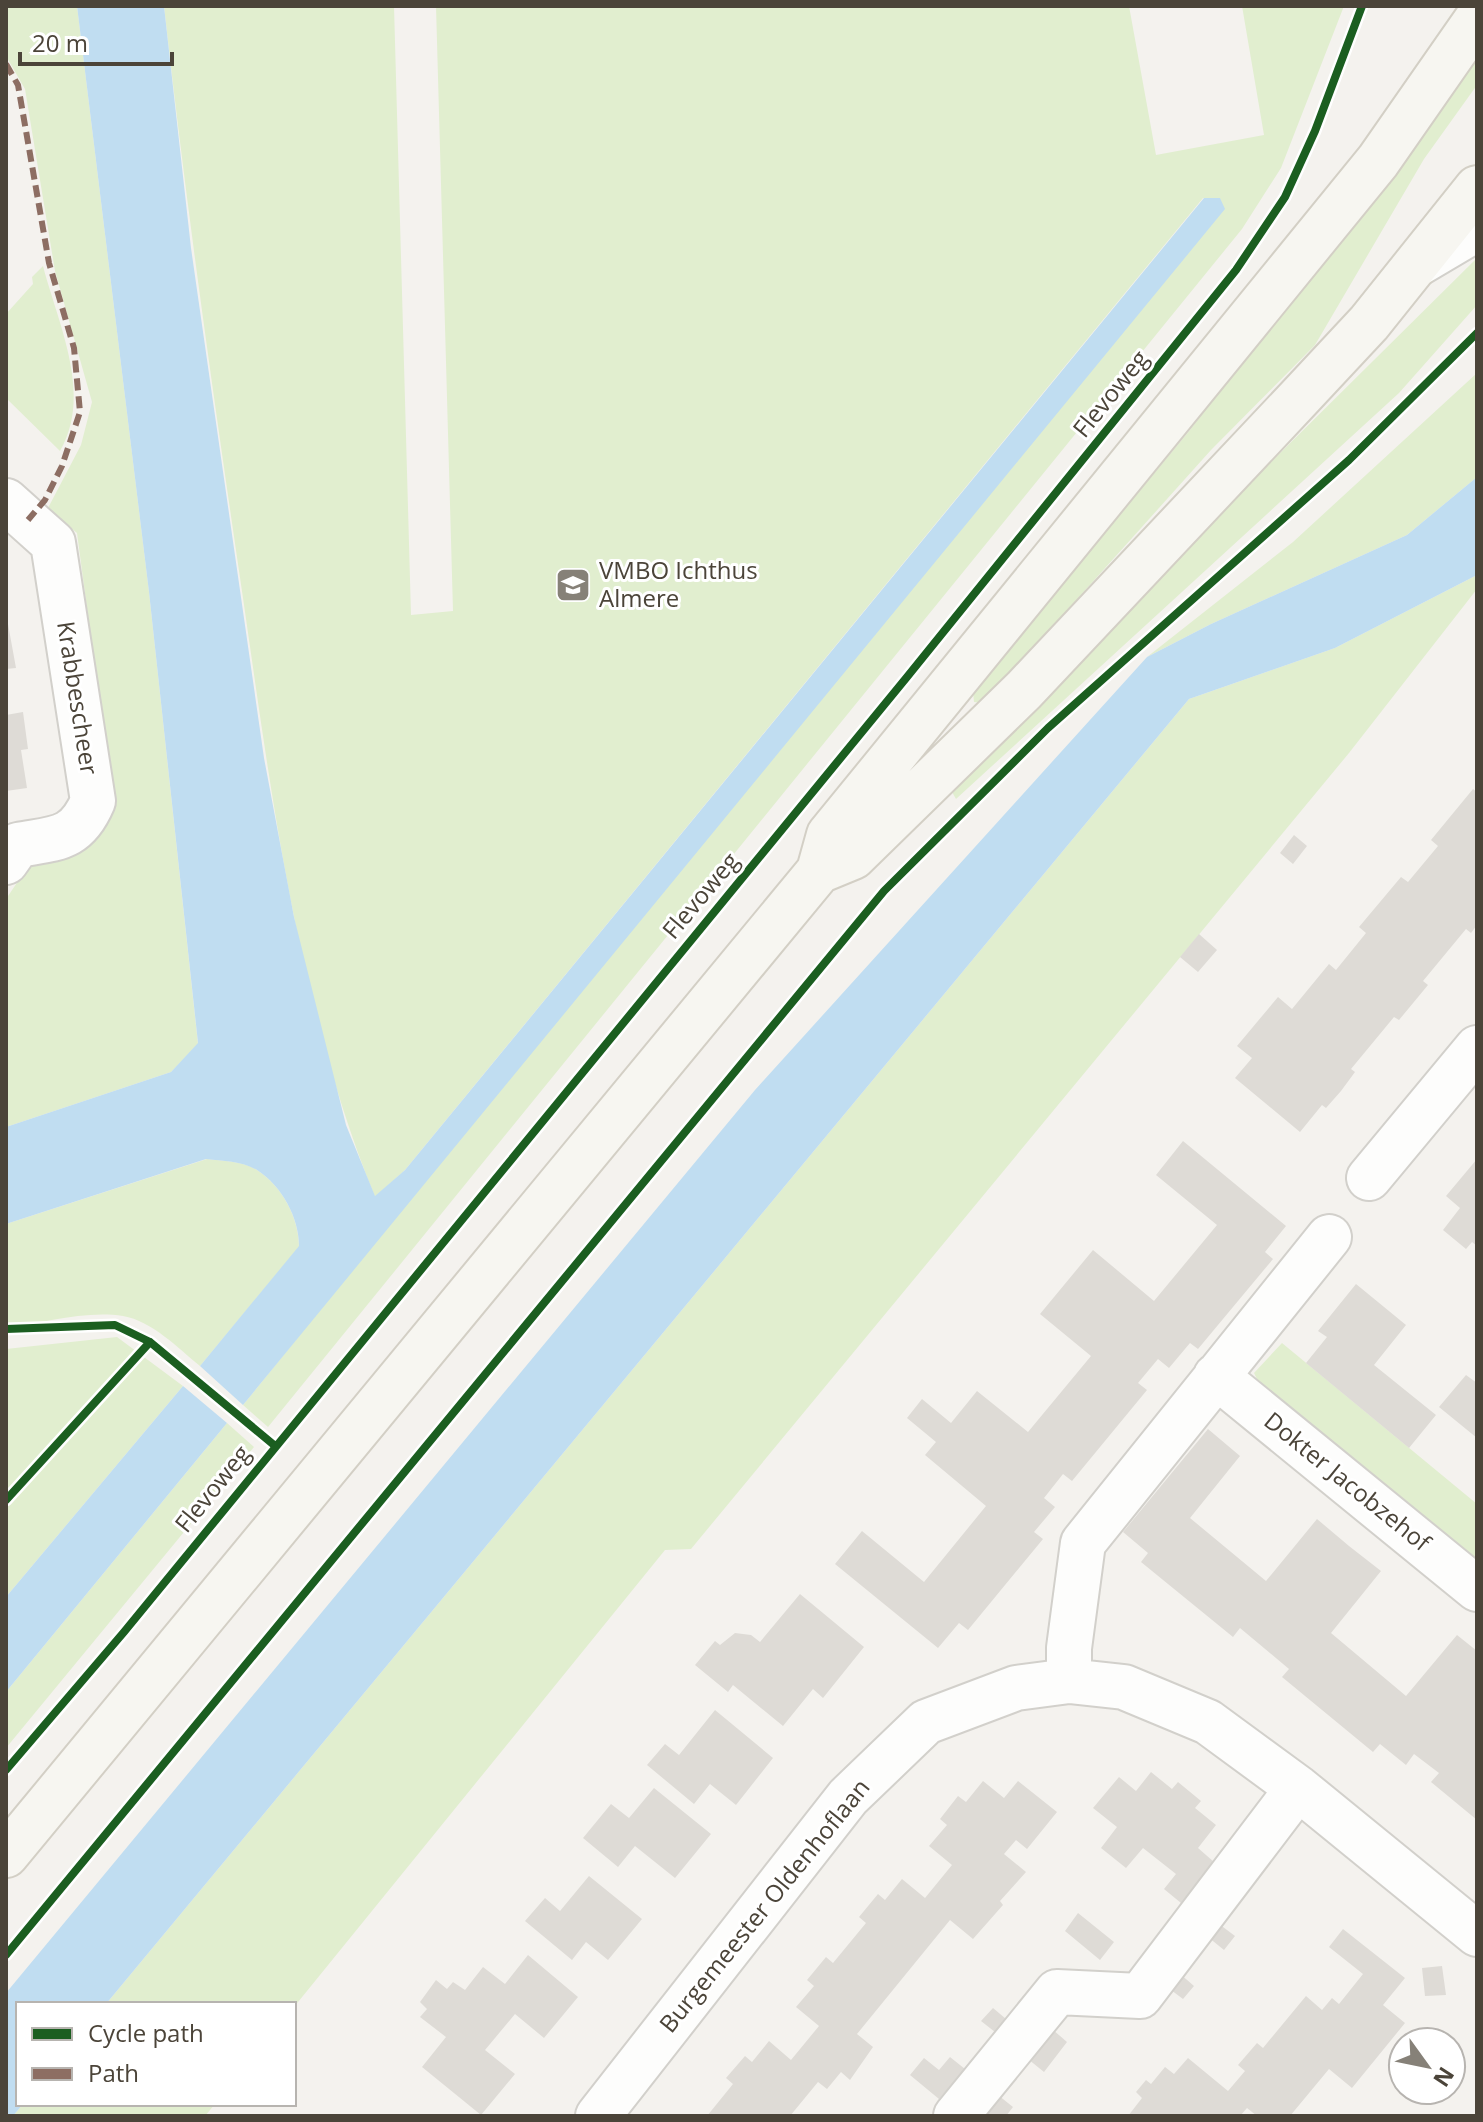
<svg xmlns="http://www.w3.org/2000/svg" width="1483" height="2122" font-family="'Open Sans',sans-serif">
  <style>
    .green { fill: #e1eecf }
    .water { fill: #c0ddf1 }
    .building { fill: #dedbd6 }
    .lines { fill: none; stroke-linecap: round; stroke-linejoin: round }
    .lane-casing { stroke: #d2d0cb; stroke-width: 32 }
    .street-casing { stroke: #d2d0cb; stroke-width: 48 }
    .secondary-casing { stroke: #d3cfc5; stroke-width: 48 }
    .lane { stroke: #fdfdfc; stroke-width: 28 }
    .street { stroke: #fdfdfc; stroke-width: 44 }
    .secondary { stroke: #f7f6f1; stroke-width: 44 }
    .quiet { stroke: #8d6e63; stroke-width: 6; stroke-dasharray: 12 6; stroke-linecap: butt }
    .cycleway-casing { stroke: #fff; stroke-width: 13 }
    .cycleway { stroke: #1b5e20; stroke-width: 8 }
    .labels { text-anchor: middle; stroke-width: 6; stroke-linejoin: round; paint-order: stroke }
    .street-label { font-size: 24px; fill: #4b4439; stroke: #fff }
    .poi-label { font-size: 24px; fill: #4b4439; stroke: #fff; text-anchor: start }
  </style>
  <rect width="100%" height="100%" fill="#f4f2ee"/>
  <path class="green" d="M 6,6 L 77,6 L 149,592 L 198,1044 L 171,1072 L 6,1127 L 6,899 L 31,862 C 75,857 89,849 114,812 L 77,533 L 48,508 L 81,445 L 92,402 L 55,271 L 25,89 L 6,56 Z
    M 164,6 L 394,6 L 411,615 L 453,611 L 436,6 L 1129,6 L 1156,155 L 1264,135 L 1242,6 L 1344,6 L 1281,168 L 1242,229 L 268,1427 L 243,1405 L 1220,198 L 1203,198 L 405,1170 L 375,1197 C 298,1008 272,798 243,598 C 214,401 186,204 164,6 Z
    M 1477,51 L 1477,85 L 1424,159 L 1315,345 L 1211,450 L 984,703 L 974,702 L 973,692 L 1190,430 Z
    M 1477,258 L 1477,305 L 1399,393 L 956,799 L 947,783 Z
    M 43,266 C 58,324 93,394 60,451 L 6,398 L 6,314 L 33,284 L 32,277 Z
    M 1477,373 L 1477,477 L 1407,535 L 1211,624 L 1147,657 L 1293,542 Z
    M 1477,575 L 1477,589 L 1349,753 L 691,1549 L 665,1550 L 294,2007 L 294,2004 L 106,2004 L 1189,699 L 1335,648 Z
    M 207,1159 C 223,1161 243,1161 257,1170 C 282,1186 299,1218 299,1247 L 200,1366 C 178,1348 152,1321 123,1316 C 86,1310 42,1323 6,1328 L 6,1224 Z
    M 117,1337 L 183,1386 L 6,1597 L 6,1349 Z
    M 1282,1343 L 1477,1504 L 1477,1564 L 1260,1385 L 1254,1373 Z
    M 227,1423 L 254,1447 L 6,1748 L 6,1692 Z
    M 23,2104 L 215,2104 L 205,2116 L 13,2116 Z"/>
  <path class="water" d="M 77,6 L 164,6 L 191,248 L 264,758 L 294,917 L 346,1125 L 375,1196 L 405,1170 L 1204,198 L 1220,198 L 1225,209 L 243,1405 L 200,1366 L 299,1246 C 299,1218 282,1186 257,1170 C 242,1161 223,1161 206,1159 L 6,1224 L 6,1127 L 171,1072 L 198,1043 L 149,592 Z
    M 1477,477 L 1477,575 L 1335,648 L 1189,699 L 106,2004 L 18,2004 L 18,2104 L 23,2104 L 13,2116 L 6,2116 L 6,1993 L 755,1090 L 1147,657 L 1211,624 L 1407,535 Z
    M 183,1386 L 227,1423 L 6,1692 L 6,1597 Z"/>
  <path class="building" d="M 6,613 L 16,668 L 6,669 Z
    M 23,712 L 28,749 L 21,750 L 27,788 L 6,791 L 6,715 Z
    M 1473,789 L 1477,792 L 1477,925 L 1471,933 L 1466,929 L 1423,981 L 1428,985 L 1399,1020 L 1394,1017 L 1351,1069 L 1355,1072 L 1341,1091 L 1326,1108 L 1322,1105 L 1300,1132 L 1235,1078 L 1252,1058 L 1237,1046 L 1278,997 L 1292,1009 L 1329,964 L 1336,970 L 1366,933 L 1359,927 L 1401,877 L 1408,882 L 1438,846 L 1431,840 Z
    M 1294,835 L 1307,846 L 1293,864 L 1280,853 Z
    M 1199,934 L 1217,950 L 1198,972 L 1180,957 Z
    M 1183,1141 L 1286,1226 L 1265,1252 L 1273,1259 L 1198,1349 L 1190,1343 L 1169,1368 L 1158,1359 L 1138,1383 L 1147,1390 L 1072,1481 L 1063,1474 L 1044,1498 L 1055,1507 L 1034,1532 L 1043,1539 L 968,1630 L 959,1623 L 938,1648 L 835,1564 L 862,1531 L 924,1582 L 986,1506 L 925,1455 L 936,1442 L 907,1418 L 922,1399 L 951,1423 L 977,1391 L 1028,1432 L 1091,1356 L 1040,1314 L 1093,1250 L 1154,1301 L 1217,1225 L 1156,1175 Z
    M 1477,1159 L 1477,1246 L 1472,1242 L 1466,1249 L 1443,1230 L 1460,1208 L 1446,1196 Z
    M 1356,1284 L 1406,1325 L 1374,1365 L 1436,1415 L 1409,1448 L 1306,1363 L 1327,1337 L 1318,1331 Z
    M 1466,1375 L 1477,1383 L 1477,1438 L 1439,1407 Z
    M 1208,1429 L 1240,1456 L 1190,1518 L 1266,1581 L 1317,1519 L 1349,1546 L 1381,1571 L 1331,1633 L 1406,1696 L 1457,1635 L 1477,1651 L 1477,1820 L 1431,1782 L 1439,1773 L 1414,1754 L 1406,1765 L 1380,1744 L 1373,1752 L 1282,1677 L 1289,1669 L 1240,1628 L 1233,1637 L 1141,1562 L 1148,1553 L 1123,1532 Z
    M 800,1594 L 864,1647 L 823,1698 L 813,1689 L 783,1726 L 733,1685 L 728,1692 L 695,1665 L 715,1641 L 720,1645 L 735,1633 L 751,1635 L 760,1642 Z
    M 715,1710 L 773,1758 L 736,1805 L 710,1784 L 694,1804 L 647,1765 L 665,1744 L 679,1755 Z
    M 1151,1772 L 1172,1789 L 1178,1782 L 1201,1801 L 1195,1808 L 1216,1825 L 1198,1848 L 1214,1862 L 1181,1903 L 1164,1889 L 1176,1874 L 1143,1848 L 1126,1868 L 1101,1848 L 1117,1827 L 1093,1808 L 1119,1777 L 1136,1791 Z
    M 983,1781 L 1004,1798 L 1018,1781 L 1057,1812 L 1027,1849 L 1016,1840 L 1004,1854 L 1026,1872 L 1000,1901 L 1003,1905 L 973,1939 L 950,1920 L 857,2034 L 873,2047 L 850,2080 L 841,2072 L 827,2089 L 818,2082 L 790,2116 L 707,2116 L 733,2084 L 726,2078 L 745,2056 L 752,2062 L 769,2041 L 791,2060 L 819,2026 L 796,2007 L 814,1986 L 807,1980 L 826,1957 L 833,1963 L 866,1923 L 859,1917 L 878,1894 L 885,1900 L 902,1879 L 925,1898 L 952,1865 L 929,1846 L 947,1825 L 940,1819 L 958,1796 L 966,1802 Z
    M 654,1788 L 711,1834 L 675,1878 L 635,1846 L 618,1867 L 583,1838 L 611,1804 L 629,1818 Z
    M 589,1876 L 642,1919 L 608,1960 L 586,1942 L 572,1960 L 525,1921 L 545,1898 L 560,1911 Z
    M 1078,1913 L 1114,1942 L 1100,1960 L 1065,1931 Z
    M 1219,1924 L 1235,1936 L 1224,1950 L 1208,1937 Z
    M 1343,1929 L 1405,1978 L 1383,2005 L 1405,2023 L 1352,2088 L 1329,2069 L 1290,2116 L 1257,2116 L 1247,2108 L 1240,2116 L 1128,2116 L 1142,2098 L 1136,2092 L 1146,2080 L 1151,2084 L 1165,2067 L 1174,2074 L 1188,2058 L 1228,2091 L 1245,2071 L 1238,2065 L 1257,2043 L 1263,2048 L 1306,1996 L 1322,2010 L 1332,1998 L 1339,2004 L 1363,1974 L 1329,1947 Z
    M 528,1955 L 578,1997 L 544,2038 L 515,2014 L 485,2050 L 515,2074 L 481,2115 L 422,2067 L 446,2037 L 420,2017 L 427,2009 L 420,2002 L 436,1980 L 447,1989 L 453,1982 L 465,1990 L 483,1967 L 505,1984 Z
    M 1442,1966 L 1446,1995 L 1425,1996 L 1422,1968 Z
    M 1179,1973 L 1194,1986 L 1183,1999 L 1167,1987 Z
    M 993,2008 L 1006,2019 L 995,2032 L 981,2021 Z
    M 1052,2029 L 1067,2042 L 1044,2072 L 1028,2059 Z
    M 950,2057 L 965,2069 L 939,2099 L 910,2075 L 924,2058 L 939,2070 Z
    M 998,2095 L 1013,2107 L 1006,2116 L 980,2116 Z"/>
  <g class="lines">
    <g class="lane-casing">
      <path id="lane" d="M 1423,270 L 1477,238"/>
    </g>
    <g class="street-casing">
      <path id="street" d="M 6,501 L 53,543 L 93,801 C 76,841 56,838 18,845 L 6,862
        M 1369,1178 L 1477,1048
        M 1216,1376 L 1477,1589
        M 1069,1681 L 1069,1648 L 1083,1543 L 1329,1237
        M 598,2116 L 848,1797 L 926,1722 L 1016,1688 L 1069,1681 L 1124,1687 L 1208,1722 L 1298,1788 L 1477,1934
        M 956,2116 L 1057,1992 L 1140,1996 L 1298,1788"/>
    </g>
    <g class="secondary-casing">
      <path id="secondary" d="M 819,871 L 853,857 L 1024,690 L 1299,398 L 1369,323 L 1477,188
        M 6,1855 L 819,871 L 829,835 L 1378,161 L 1477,19"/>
    </g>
    <use href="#lane" class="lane"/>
    <use href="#street" class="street"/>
    <use href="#secondary" class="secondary"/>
    <path class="quiet" d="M 6,64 L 18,85 L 49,263 L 74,348 L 80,412 L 62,466 L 45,500 L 28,520"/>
    <g class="cycleway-casing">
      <path id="cycleway" d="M 6,1329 L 115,1325 L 150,1342 L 274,1445
        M 6,1500 L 150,1342
        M 6,1770 L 124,1632 L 907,677 L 1236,270 L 1285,197 L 1315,131 L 1362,6
        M 6,1955 L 884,891 L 1048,728 L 1349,460 L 1477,333"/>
    </g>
    <use href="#cycleway" class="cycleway"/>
  </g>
  <defs>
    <g id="school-square" transform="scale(1.8)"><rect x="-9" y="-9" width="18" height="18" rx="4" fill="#868178" stroke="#fff"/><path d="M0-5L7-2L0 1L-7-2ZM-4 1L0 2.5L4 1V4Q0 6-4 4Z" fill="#fff"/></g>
  </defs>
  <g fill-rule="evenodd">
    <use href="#school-square" x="573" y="585"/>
  </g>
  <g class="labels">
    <g class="street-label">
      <text transform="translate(1111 394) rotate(-51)" y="8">Flevoweg</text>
      <text transform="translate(77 698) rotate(81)" y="8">Krabbescheer</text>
      <text transform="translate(701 896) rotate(-50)" y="8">Flevoweg</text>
      <text transform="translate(1347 1482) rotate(39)" y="8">Dokter Jacobzehof</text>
      <text transform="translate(213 1489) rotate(-51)" y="8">Flevoweg</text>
      <text transform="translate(765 1906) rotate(-51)" y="8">Burgemeester Oldenhoflaan</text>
    </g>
    <g class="poi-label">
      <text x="599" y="579">VMBO Ichthus<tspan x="599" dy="28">Almere</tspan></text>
    </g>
  </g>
  <rect width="1483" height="2122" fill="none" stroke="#4b4439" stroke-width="16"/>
  <rect x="16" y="2002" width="280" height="104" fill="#ffffff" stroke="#b7b4b0" stroke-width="2"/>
  <rect x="32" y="2028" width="40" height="12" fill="#1b5e20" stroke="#b7b4b0" stroke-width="2"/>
  <text x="88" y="2042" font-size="24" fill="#4b4439">Cycle path</text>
  <rect x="32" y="2068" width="40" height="12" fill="#8d6e63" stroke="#b7b4b0" stroke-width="2"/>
  <text x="88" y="2082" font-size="24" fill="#4b4439">Path</text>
  <g transform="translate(1427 2066) rotate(123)"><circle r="38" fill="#ffffff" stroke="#b7b4b0" stroke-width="2"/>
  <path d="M0-6L14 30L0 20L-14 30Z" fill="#868178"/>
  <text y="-12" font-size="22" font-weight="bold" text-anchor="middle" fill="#4b4439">N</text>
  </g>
  <path d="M20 52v12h152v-12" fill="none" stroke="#4b4439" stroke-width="4"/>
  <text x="32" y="52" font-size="24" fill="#4b4439" stroke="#ffffff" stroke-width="6" paint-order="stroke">20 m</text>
</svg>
